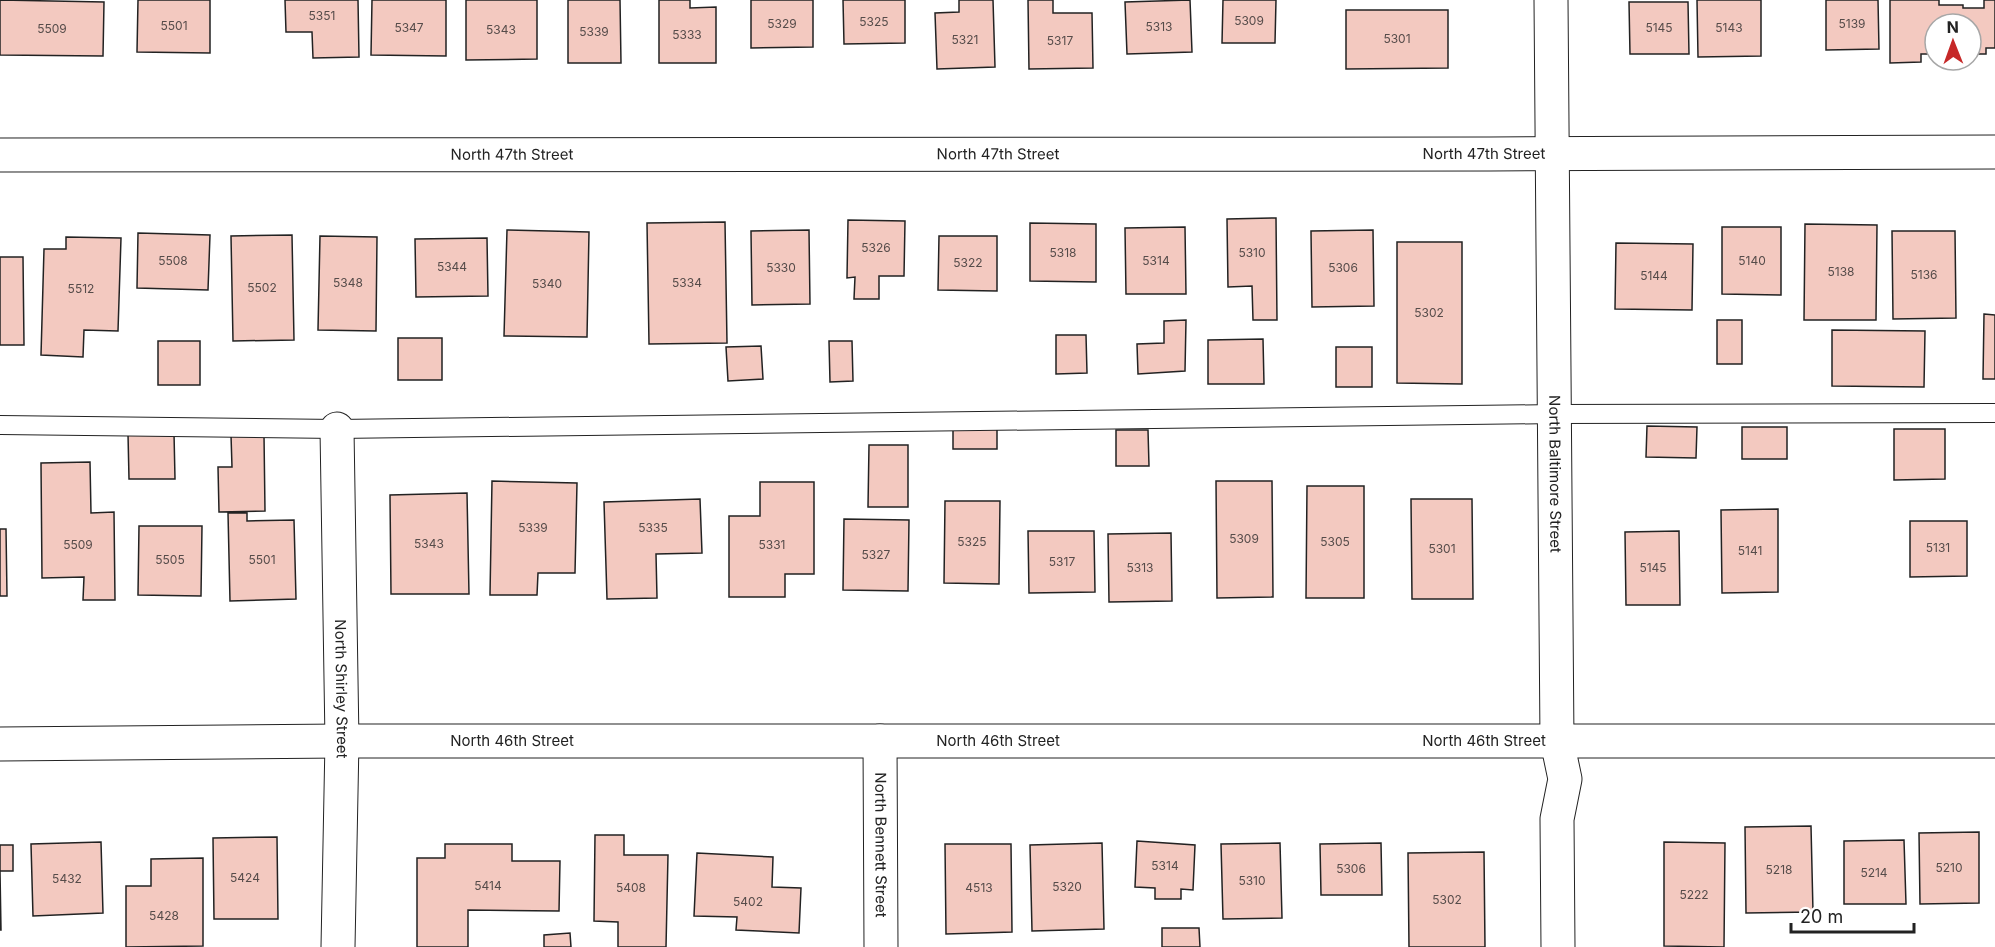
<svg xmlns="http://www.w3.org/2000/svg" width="1995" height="947" font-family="Inter,sans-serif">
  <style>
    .building { fill: #f3c9c0; stroke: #222; stroke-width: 1.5 }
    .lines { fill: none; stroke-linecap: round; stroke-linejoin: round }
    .service-casing { stroke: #222; stroke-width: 20 }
    .minor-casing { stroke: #222; stroke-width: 35 }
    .tertiary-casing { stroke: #222; stroke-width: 35 }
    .service { stroke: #fff; stroke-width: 18 }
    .minor { stroke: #fff; stroke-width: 33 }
    .tertiary { stroke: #fff; stroke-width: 33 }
    .labels { text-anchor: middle; stroke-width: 4.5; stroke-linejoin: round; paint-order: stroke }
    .number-label { font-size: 12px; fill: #564c4a }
    .street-label { font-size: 15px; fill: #222; stroke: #fff }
  </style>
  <rect width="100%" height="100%" fill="#fff"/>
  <path class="building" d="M 0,0 L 104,2 L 103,56 L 0,55 Z
    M 138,0 L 210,0 L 210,53 L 137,52 Z
    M 285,0 L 358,0 L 359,57 L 313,58 L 312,32 L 286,32 Z
    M 372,0 L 446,0 L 446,56 L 371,55 Z
    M 466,0 L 537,0 L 537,59 L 466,60 Z
    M 568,0 L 620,0 L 621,63 L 568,63 Z
    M 659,0 L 690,0 L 690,8 L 716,7 L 716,63 L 659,63 Z
    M 751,0 L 813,0 L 813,47 L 751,48 Z
    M 843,0 L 905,0 L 905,43 L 844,44 Z
    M 959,0 L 993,0 L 995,67 L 937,69 L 935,13 L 959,12 Z
    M 1028,0 L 1053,0 L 1053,13 L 1092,13 L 1093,68 L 1029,69 Z
    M 1190,0 L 1192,52 L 1127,54 L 1125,2 Z
    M 1223,0 L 1276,0 L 1275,43 L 1222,43 Z
    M 1697,0 L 1761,0 L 1761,56 L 1698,57 Z
    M 1826,0 L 1878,0 L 1879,49 L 1826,50 Z
    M 1890,0 L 1939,0 L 1939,5 L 1963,5 L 1963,8 L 1984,8 L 1984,0 L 1995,0 L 1995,48 L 1986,48 L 1986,54 L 1971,54 L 1971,24 L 1935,24 L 1935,54 L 1921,54 L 1921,62 L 1890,63 Z
    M 1629,2 L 1688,2 L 1689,54 L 1630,54 Z
    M 1346,10 L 1448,10 L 1448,68 L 1346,69 Z
    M 1276,218 L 1277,320 L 1253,320 L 1252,286 L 1228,287 L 1227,219 Z
    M 848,220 L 905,221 L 904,276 L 879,276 L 879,299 L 854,299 L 855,277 L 847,278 Z
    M 725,222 L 727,343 L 649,344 L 647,223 Z
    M 1030,223 L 1096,224 L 1096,282 L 1030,281 Z
    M 1805,224 L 1877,225 L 1876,320 L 1804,320 Z
    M 1185,227 L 1186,294 L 1126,294 L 1125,228 Z
    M 1722,227 L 1781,227 L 1781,295 L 1722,294 Z
    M 507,230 L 589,232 L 587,337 L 504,336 Z
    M 809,230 L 810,304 L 752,305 L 751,231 Z
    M 1373,230 L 1374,306 L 1312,307 L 1311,231 Z
    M 1892,231 L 1955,231 L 1956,318 L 1893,319 Z
    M 138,233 L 210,235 L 208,290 L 137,288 Z
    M 292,235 L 294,340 L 233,341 L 231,236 Z
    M 320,236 L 377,237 L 376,331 L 318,330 Z
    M 939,236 L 997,236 L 997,291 L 938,290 Z
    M 66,237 L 121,238 L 118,331 L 84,330 L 83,357 L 41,355 L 44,249 L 66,249 Z
    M 487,238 L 488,296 L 416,297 L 415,239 Z
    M 1397,242 L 1462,242 L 1462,384 L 1397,383 Z
    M 1616,243 L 1693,244 L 1692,310 L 1615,309 Z
    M 0,257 L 23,257 L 24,345 L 0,345 Z
    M 1984,314 L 1995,315 L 1995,379 L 1983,379 Z
    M 1186,320 L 1185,371 L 1138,374 L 1137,344 L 1164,343 L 1164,321 Z
    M 1717,320 L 1742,320 L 1742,364 L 1717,364 Z
    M 1832,330 L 1925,331 L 1924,387 L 1832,386 Z
    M 1056,335 L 1086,335 L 1087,373 L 1056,374 Z
    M 398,338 L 442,338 L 442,380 L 398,380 Z
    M 1263,339 L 1264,384 L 1208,384 L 1208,340 Z
    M 158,341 L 200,341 L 200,385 L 158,385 Z
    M 829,341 L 852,341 L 853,381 L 830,382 Z
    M 761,346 L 763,379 L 728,381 L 726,347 Z
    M 1336,347 L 1372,347 L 1372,387 L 1336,387 Z
    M 1647,426 L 1697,427 L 1696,458 L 1646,457 Z
    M 1742,427 L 1787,427 L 1787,459 L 1742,459 Z
    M 953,428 L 997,429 L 997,449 L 953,449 Z
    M 1894,429 L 1945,429 L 1945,479 L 1894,480 Z
    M 1116,430 L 1148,430 L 1149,466 L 1116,466 Z
    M 174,433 L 175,479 L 129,479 L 128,434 Z
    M 231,435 L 264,435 L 265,511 L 219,512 L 218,467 L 232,467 Z
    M 869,445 L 908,445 L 908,507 L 868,507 Z
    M 90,462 L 91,513 L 114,512 L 115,600 L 83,600 L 84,577 L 42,578 L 41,463 Z
    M 492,481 L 577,483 L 575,573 L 538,573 L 537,595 L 490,595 Z
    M 1216,481 L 1272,481 L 1273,597 L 1217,598 Z
    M 760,482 L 814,482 L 814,574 L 785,574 L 785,597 L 729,597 L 729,516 L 760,516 Z
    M 1307,486 L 1364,486 L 1364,598 L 1306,598 Z
    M 467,493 L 469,594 L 391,594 L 390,495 Z
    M 700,499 L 702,553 L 656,554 L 657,598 L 607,599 L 604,502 Z
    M 1411,499 L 1472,499 L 1473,599 L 1412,599 Z
    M 945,501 L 1000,501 L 999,584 L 944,583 Z
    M 1778,509 L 1778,592 L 1722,593 L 1721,510 Z
    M 228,513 L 247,513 L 247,521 L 294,520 L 296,599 L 230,601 Z
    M 844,519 L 909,520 L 908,591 L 843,590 Z
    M 1910,521 L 1967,521 L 1967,576 L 1910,577 Z
    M 139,526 L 202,526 L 201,596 L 138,595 Z
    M 0,529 L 6,529 L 7,596 L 0,596 Z
    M 1028,531 L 1094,531 L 1095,592 L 1029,593 Z
    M 1679,531 L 1680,605 L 1626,605 L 1625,532 Z
    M 1171,533 L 1172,601 L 1109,602 L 1108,534 Z
    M 1811,826 L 1813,912 L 1746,913 L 1745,827 Z
    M 1979,832 L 1979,903 L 1920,904 L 1919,833 Z
    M 595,835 L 624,835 L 624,855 L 668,855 L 666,947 L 618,947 L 618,922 L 594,921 Z
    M 277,837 L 278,919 L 214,919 L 213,838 Z
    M 1904,840 L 1906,904 L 1844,904 L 1844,841 Z
    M 1137,841 L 1195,845 L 1193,890 L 1181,889 L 1181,899 L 1155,899 L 1155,888 L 1135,887 Z
    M 101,842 L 103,913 L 33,916 L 31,844 Z
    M 1664,842 L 1725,843 L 1724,947 L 1664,946 Z
    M 1102,843 L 1104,929 L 1032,931 L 1030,845 Z
    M 1280,843 L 1282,918 L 1223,919 L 1221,844 Z
    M 1381,843 L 1382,895 L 1321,895 L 1320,844 Z
    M 445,844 L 512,844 L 512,861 L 560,861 L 559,911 L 468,910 L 468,947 L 417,947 L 417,858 L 445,858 Z
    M 945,844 L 1011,844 L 1012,932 L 946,934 Z
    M 0,845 L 13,845 L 13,871 L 0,871 L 1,930 L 0,930 Z
    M 1484,852 L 1485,947 L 1409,947 L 1408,853 Z
    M 697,853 L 773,857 L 772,887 L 801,888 L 799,933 L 736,930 L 737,917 L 694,916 Z
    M 203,858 L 203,946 L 126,947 L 126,886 L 151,886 L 151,859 Z
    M 1162,928 L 1199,928 L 1200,947 L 1162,947 Z
    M 570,933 L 571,947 L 544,947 L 544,935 Z"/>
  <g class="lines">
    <g class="service-casing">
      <path id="service" d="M 0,425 L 337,429 L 1555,414 L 1995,413"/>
    </g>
    <g class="minor-casing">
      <g id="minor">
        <path id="s1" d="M 0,155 L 1490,154 L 1995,152"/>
        <path id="s2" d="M 337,429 L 342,741 L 338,947"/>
        <path id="s3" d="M 880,741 L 881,947"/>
        <path d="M 1557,741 L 1565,779 L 1557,819 L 1558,947"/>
      </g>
    </g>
    <g class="tertiary-casing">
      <g id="tertiary">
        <path id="s4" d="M 1551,0 L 1557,741"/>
        <path id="s5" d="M 0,744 L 342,741 L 1995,741"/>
      </g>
    </g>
    <use href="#service" class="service"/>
    <use href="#minor" class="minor"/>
    <use href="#tertiary" class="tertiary"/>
  </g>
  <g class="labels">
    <g class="number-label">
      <text x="322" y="20">5351</text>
      <text x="1249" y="25">5309</text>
      <text x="874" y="26">5325</text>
      <text x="782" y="28">5329</text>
      <text x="1852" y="28">5139</text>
      <text x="174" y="30">5501</text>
      <text x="1159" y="31">5313</text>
      <text x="409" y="32">5347</text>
      <text x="1659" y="32">5145</text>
      <text x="1729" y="32">5143</text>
      <text x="52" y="33">5509</text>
      <text x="501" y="34">5343</text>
      <text x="594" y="36">5339</text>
      <text x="687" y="39">5333</text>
      <text x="1397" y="43">5301</text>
      <text x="965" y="44">5321</text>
      <text x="1060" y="45">5317</text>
      <text x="876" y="252">5326</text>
      <text x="1063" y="257">5318</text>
      <text x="1252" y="257">5310</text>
      <text x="173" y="265">5508</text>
      <text x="1156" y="265">5314</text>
      <text x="1752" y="265">5140</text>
      <text x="968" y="267">5322</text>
      <text x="452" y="271">5344</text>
      <text x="781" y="272">5330</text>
      <text x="1343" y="272">5306</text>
      <text x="1841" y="276">5138</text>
      <text x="1924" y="279">5136</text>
      <text x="1654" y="280">5144</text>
      <text x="348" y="287">5348</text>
      <text x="687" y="287">5334</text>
      <text x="547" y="288">5340</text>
      <text x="262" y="292">5502</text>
      <text x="81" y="293">5512</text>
      <text x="1429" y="317">5302</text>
      <text x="533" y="532">5339</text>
      <text x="653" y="532">5335</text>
      <text x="1244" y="543">5309</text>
      <text x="972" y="546">5325</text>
      <text x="1335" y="546">5305</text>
      <text x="429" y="548">5343</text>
      <text x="78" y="549">5509</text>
      <text x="772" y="549">5331</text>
      <text x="1938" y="552">5131</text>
      <text x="1442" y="553">5301</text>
      <text x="1750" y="555">5141</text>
      <text x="876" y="559">5327</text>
      <text x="170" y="564">5505</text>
      <text x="262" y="564">5501</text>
      <text x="1062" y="566">5317</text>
      <text x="1140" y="572">5313</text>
      <text x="1653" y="572">5145</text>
      <text x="1165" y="870">5314</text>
      <text x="1949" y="872">5210</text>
      <text x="1351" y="873">5306</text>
      <text x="1779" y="874">5218</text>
      <text x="1874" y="877">5214</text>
      <text x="245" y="882">5424</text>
      <text x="67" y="883">5432</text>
      <text x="1252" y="885">5310</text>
      <text x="488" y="890">5414</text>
      <text x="1067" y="891">5320</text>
      <text x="631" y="892">5408</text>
      <text x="979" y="892">4513</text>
      <text x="1694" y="899">5222</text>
      <text x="1447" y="904">5302</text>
      <text x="748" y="906">5402</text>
      <text x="164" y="920">5428</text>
    </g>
    <g class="street-label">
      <text dy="5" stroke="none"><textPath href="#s1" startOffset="1484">North 47th Street</textPath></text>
      <text dy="5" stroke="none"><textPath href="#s1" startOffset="512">North 47th Street</textPath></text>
      <text dy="5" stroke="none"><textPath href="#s1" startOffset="998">North 47th Street</textPath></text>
      <text dy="5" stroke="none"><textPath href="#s4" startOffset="474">North Baltimore Street</textPath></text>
      <text dy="5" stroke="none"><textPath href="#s2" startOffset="260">North Shirley Street</textPath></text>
      <text dy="5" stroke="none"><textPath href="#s5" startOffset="512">North 46th Street</textPath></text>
      <text dy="5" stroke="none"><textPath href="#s5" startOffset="998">North 46th Street</textPath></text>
      <text dy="5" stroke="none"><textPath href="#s5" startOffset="1484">North 46th Street</textPath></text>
      <text dy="5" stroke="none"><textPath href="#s3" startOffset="104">North Bennett Street</textPath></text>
    </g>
  </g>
  <g transform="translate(1953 42) rotate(359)"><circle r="28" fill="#ffffff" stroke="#a7a7a7" stroke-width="1.5"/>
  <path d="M0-4.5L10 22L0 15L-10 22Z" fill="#c62828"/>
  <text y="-9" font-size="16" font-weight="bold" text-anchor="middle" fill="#222222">N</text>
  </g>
  <path d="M1791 923v9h123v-9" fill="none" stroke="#222222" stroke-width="3"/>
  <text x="1800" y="923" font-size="18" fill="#222222" stroke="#ffffff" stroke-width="4.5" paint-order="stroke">20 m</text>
</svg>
